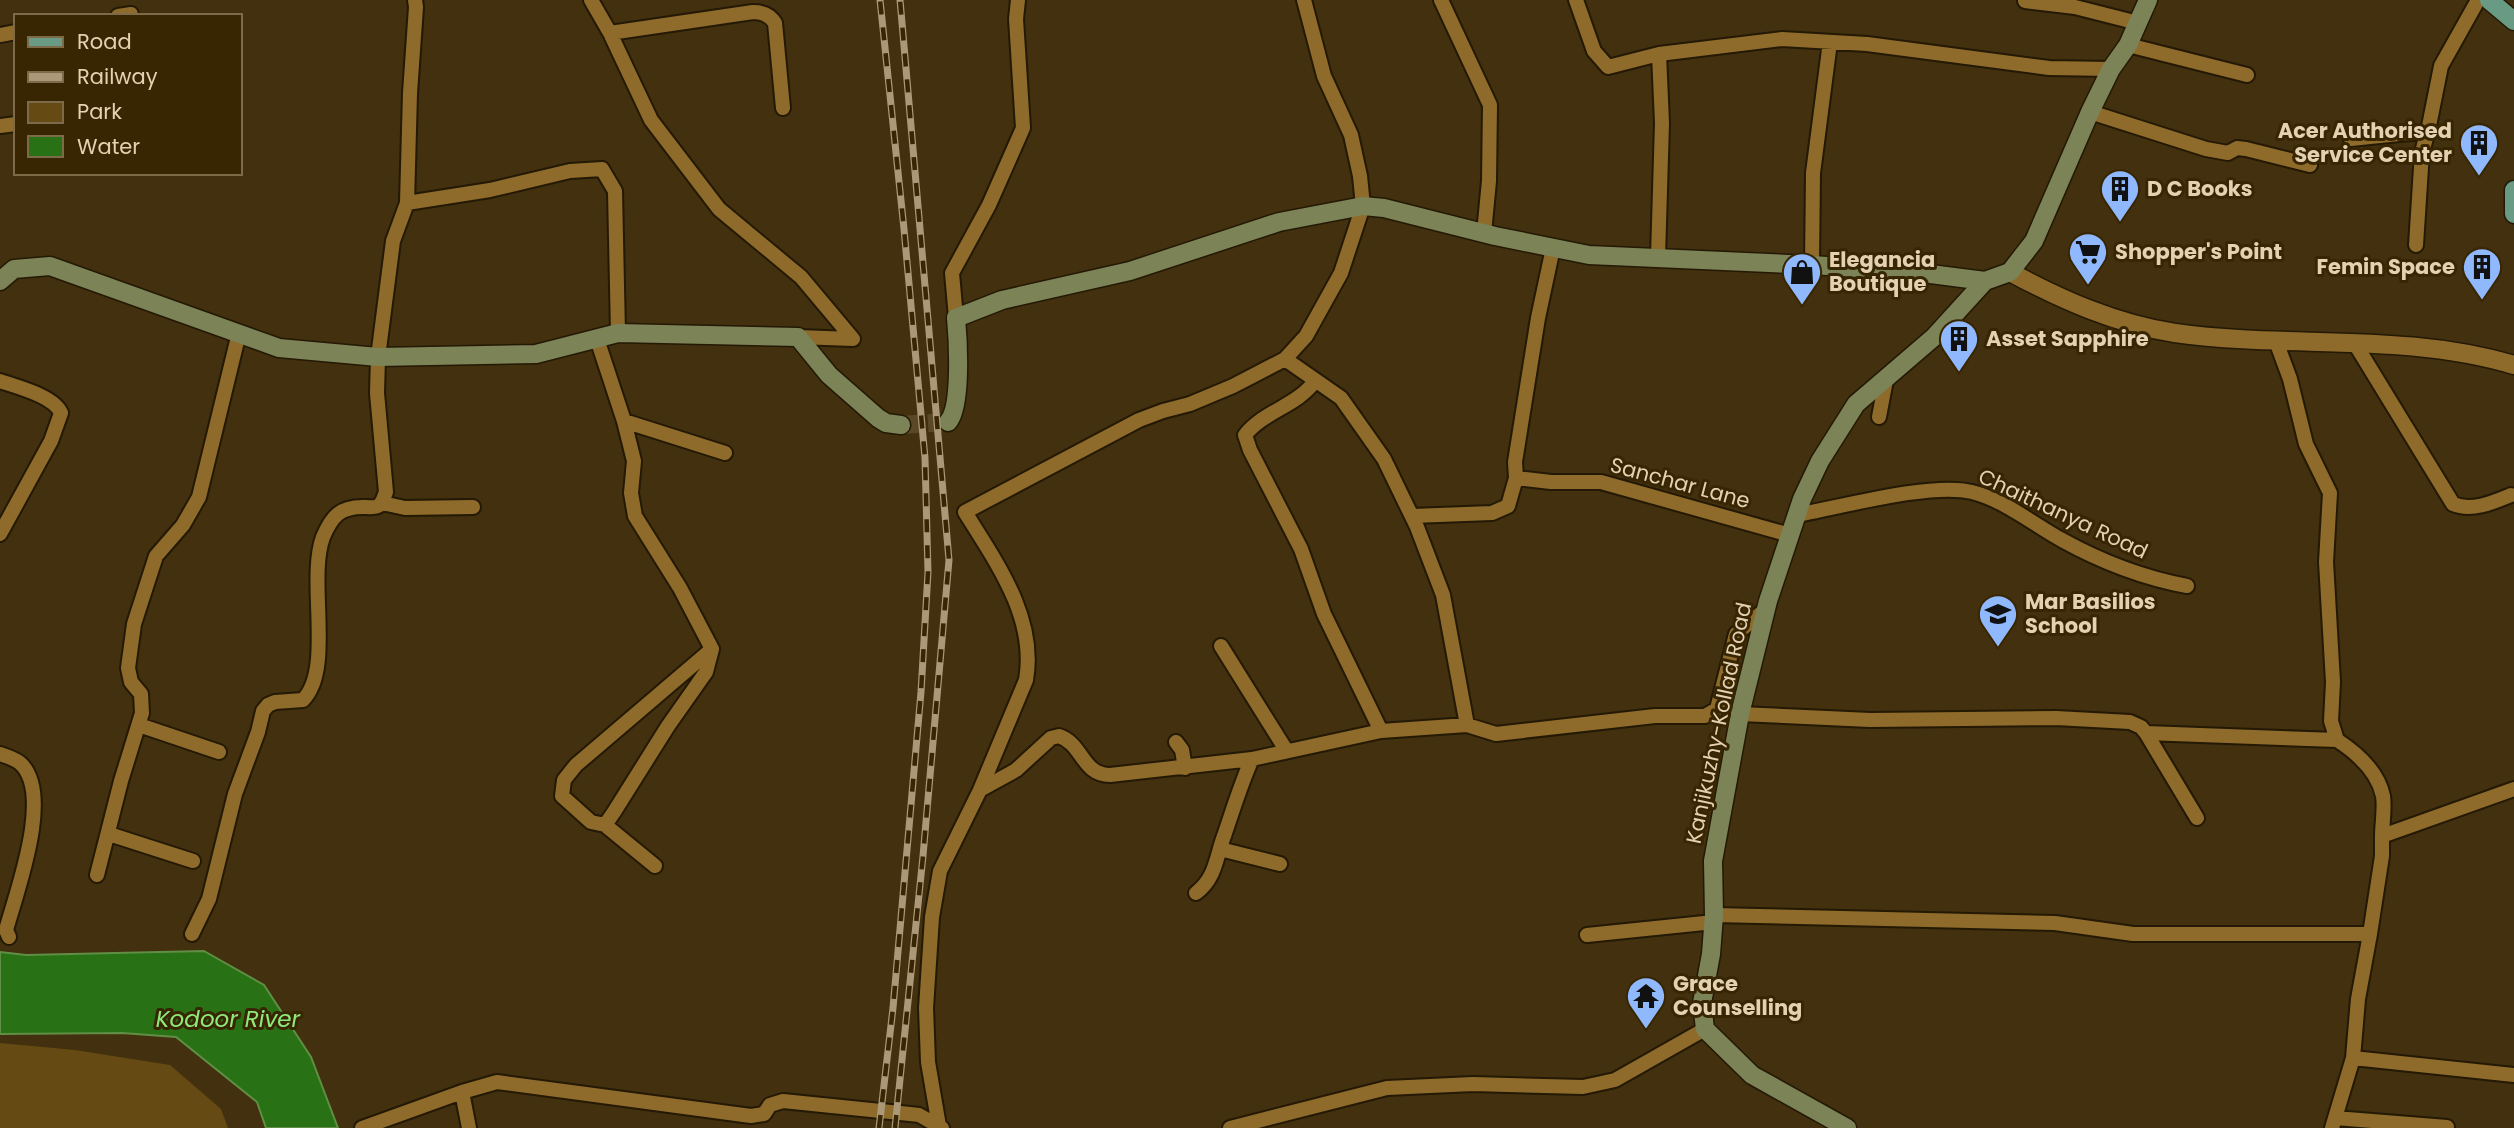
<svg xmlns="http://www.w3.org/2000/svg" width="2514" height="1128" font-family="Poppins,sans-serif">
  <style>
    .green { fill: #654a14 }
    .water { fill: #287215; stroke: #608e44; stroke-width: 2 }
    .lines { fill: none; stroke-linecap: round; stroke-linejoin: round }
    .tertiary-tunnel { stroke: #5a4827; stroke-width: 18; stroke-dasharray: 18 9; stroke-linecap: butt }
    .minor-casing { stroke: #241905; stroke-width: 18 }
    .tertiary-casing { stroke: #241905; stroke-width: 21 }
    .secondary-casing { stroke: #241905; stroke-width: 21 }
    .primary-casing { stroke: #241905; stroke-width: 21 }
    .minor { stroke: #8e6b2a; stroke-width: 14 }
    .tertiary { stroke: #8e6b2a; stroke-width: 18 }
    .secondary { stroke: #7b8357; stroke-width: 18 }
    .primary { stroke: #689a84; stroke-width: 18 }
    .rail-casing { stroke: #aa9878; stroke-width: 7 }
    .rail { stroke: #382603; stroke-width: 4.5; stroke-dasharray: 13; stroke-linecap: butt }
    .labels { text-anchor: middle; stroke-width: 6; stroke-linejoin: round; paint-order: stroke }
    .poi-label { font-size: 21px; font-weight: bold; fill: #e4d1b2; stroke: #382603; text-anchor: start }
    .street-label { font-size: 21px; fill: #e4d1b2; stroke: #382603 }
    .water-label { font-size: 23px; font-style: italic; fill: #8dea7a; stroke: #382603 }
  </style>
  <rect width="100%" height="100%" fill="#42300e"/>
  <path class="green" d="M 0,1043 L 75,1050 L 170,1065 L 221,1109 L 228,1128 L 0,1128 Z"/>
  <path class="water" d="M 204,951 L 264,985 L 311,1057 L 338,1128 L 266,1128 L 257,1102 L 176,1037 L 122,1033 L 0,1034 L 0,952 L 26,955 Z"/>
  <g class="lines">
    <path class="tertiary-tunnel" d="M 901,425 L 948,422"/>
    <g class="minor-casing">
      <path id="minor" d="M 591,0 L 610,33 L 651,120 L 719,209 L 801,277 L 853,339 L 798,337
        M 1441,0 L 1490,105 L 1489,181 L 1484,233
        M 1576,0 L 1594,51 L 1608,67 L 1659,54 L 1782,39 L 1867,44 L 2049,68 L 2111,69
        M 2025,1 L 2075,7 L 2138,23
        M 118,16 L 131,14
        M 610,33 L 753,12 C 762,12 770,15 775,23 L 783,108
        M 0,35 L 16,32
        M 2128,45 L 2247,75
        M 2090,112 L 2206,149 L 2228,153 L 2237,148 L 2246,149 L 2310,165
        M 0,126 L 16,124
        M 2428,131 L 2441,66 L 2478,0
        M 2351,139 L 2428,131 L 2422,152 L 2416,245
        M 407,203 L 490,190 L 570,171 L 602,169 L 615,191 L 618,333
        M 1658,257 L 1662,123 L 1659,54
        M 1812,265 L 1813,173 L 1830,42
        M 956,318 L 952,273 L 989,205 L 1023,128 L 1016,19 L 1018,0
        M 597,339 L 624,421 L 634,461 L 631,493 L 635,516 L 680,588 L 712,649 L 706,672 L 668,726 L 614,812 L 605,825 L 591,822 L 562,796 L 564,780 L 576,765 L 712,649
        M 2276,341 L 2290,379 L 2306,444 L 2330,493 L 2326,562 L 2333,682 L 2331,721 L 2337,740 C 2357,753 2378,772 2383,796 C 2385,808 2382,824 2382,836
        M 2354,342 L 2453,504 C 2472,512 2494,502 2511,495
        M 1285,359 L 1341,398 L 1384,459 L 1417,527 L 1443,595 L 1467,725
        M 0,381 C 17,387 54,396 61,413 L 51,441 L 0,534
        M 1315,381 C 1297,406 1264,411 1245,435 L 1250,450 L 1301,549 L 1324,614 L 1381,731
        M 1879,417 L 1886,380
        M 624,421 L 725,453
        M 1516,478 L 1551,482 L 1601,482 L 1790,535
        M 382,503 L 405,508 L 473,507
        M 1797,515 C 1841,507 1931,482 1972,492 C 2004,500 2033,524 2062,540 C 2100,561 2144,578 2187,586
        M 1412,516 L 1492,513 L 1508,506 L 1516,478 L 1515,462 L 1538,318 L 1553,248
        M 1221,646 L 1286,750
        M 1740,714 L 1870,720 L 2056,718 L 2130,722 L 2141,727 L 2146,733 L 2197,818
        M 139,725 L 219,752
        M 2146,733 L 2337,740
        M 1176,742 L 1182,750 L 1185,768
        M 0,754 C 6,756 15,759 20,763 C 54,793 16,893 6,930 L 9,937
        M 980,790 L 1016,770 L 1051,738 L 1059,736 C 1083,744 1082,775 1110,775 L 1252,759 L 1381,731 L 1467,725 L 1496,734 L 1655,716 L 1705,716 L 1717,709 L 1736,634 L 1765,610
        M 605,825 L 655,866
        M 109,834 L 193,861
        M 1220,849 L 1280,864
        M 97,875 L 121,781 L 142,713 L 141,694 L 131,682 L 128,668 L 134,624 L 156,556 L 183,525 L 199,497 L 239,333
        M 1196,893 C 1216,878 1216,857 1224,836 C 1233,810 1241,783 1252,759
        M 1714,915 L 2055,923 L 2133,934 L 2370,934
        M 192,934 L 209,899 L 235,794 L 258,732 L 263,711 L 268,705 L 275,702 L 303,700 C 334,669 307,580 323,537 C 332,516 340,507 363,507 C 367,507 375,508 378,506 C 383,503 384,496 386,492 L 377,393 L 378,357 L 393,241 L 407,203 L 410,93 L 416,7 L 415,0
        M 1587,935 L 1714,922
        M 2353,1058 L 2514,1075
        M 462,1092 L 469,1128
        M 2335,1118 L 2447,1127
        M 939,1126 L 928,1062 L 926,1008 L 932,917 L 940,871 L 980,790 L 1026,680 C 1037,618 996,562 965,512 L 1139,420 L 1163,411 L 1190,404 L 1233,386 L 1285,359 L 1306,336 L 1341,273 L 1363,206 L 1360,176 L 1351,135 L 1324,76 L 1304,0
        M 362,1128 L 462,1092 L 497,1082 L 751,1116 L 764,1114 L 770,1105 L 783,1101 L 910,1114 L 919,1115 L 942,1128
        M 1230,1128 L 1387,1088 L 1473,1084 L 1583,1087 L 1615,1080 L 1705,1029
        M 2332,1128 L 2353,1058 L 2358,999 L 2370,934 L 2382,856 L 2382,836 L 2514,789"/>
    </g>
    <g class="tertiary-casing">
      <path id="tertiary" d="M 2010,272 C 2062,300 2116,324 2175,333 C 2288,349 2403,332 2514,365"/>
    </g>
    <g class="secondary-casing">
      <path id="secondary" d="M 0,281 L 14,269 L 50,266 L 279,348 L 378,357 L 536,354 L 618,333 L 798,337 L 829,375 L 878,418 L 886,423 L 901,425
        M 948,422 C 962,407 958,339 956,318 L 1002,300 L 1130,271 L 1279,222 L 1363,206 L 1384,208 L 1495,236 L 1589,255 L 1812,265 L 1915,272 L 1985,281
        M 1847,1128 L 1752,1075 L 1705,1029 L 1702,1003 L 1711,954 L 1714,915 L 1713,861 L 1740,714 L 1768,601 L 1802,499 L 1820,461 L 1856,404 L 1934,337 L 1985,281 L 2010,272 L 2034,241 L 2090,112 L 2111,69 L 2128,45 L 2148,0"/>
    </g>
    <g class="primary-casing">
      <path id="primary" d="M 2489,0 L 2514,21
        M 2514,190 L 2514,214"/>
    </g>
    <use href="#minor" class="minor"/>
    <use href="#tertiary" class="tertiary"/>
    <use href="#secondary" class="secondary"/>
    <use href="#primary" class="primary"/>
    <g class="rail-casing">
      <path id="rail" d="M 879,1128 L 893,1008 L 921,692 L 928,572 L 925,458 L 904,229 L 880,0
        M 895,1128 L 923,856 L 949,560 L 900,0"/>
    </g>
    <use href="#rail" class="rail"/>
  </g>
  <defs>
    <g id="building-pin" transform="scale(2.0125)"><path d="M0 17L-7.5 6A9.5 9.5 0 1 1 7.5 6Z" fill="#8fb8fd" stroke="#382603"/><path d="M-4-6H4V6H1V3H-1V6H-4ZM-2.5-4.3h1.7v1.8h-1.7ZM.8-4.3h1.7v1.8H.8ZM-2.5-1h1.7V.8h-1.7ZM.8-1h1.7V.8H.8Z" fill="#111"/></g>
    <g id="supermarket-pin" transform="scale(2.0125)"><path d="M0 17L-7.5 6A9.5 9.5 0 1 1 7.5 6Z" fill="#8fb8fd" stroke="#382603"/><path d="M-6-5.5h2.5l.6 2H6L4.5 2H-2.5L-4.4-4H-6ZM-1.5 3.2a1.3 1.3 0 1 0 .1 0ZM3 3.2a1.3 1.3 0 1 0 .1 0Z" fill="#111"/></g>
    <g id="shop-pin" transform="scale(2.0125)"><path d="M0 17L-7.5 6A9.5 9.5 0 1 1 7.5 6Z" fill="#8fb8fd" stroke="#382603"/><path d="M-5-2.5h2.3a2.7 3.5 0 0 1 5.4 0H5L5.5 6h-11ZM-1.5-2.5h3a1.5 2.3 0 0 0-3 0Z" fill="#111"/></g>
    <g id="school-pin" transform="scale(2.0125)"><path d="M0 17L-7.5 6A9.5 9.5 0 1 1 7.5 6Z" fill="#8fb8fd" stroke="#382603"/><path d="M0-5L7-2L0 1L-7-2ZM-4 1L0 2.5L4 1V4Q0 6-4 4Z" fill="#111"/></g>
    <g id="temple-pin" transform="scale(2.0125)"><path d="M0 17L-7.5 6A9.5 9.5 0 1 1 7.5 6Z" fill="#8fb8fd" stroke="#382603"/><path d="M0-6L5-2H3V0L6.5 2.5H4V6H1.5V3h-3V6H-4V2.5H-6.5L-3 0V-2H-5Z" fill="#111"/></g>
  </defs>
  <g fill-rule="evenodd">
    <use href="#building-pin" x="2479" y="143"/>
    <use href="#building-pin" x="2120" y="189"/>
    <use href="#supermarket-pin" x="2088" y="252"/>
    <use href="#building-pin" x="2482" y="267"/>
    <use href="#shop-pin" x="1802" y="272"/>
    <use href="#building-pin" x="1959" y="339"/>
    <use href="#school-pin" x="1998" y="614"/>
    <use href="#temple-pin" x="1646" y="996"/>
  </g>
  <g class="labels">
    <g class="poi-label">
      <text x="2452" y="138" text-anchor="end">Acer Authorised<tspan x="2452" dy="24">Service Center</tspan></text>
      <text x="2147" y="196">D C Books</text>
      <text x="2115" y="259">Shopper's Point</text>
      <text x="1829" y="267">Elegancia<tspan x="1829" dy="24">Boutique</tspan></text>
      <text x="2455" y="274" text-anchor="end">Femin Space</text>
      <text x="1986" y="346">Asset Sapphire</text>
      <text x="2025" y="609">Mar Basilios<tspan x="2025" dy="24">School</tspan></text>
      <text x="1673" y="991">Grace<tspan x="1673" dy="24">Counselling</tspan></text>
    </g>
    <g class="street-label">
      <text transform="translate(1680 483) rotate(15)" y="7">Sanchar Lane</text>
      <text transform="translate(2063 514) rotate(25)" y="7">Chaithanya Road</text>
      <text transform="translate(1719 723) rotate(-78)" y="7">Kanjikuzhy-Kollad Road</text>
    </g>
    <g class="water-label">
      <text x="228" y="1027">Kodoor River</text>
    </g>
  </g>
  <rect x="14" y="14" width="228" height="161" fill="#382603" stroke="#7d6a49" stroke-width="2"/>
  <rect x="28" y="37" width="35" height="10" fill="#689a84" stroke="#7d6a49" stroke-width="2"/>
  <text x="77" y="49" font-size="21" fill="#e4d1b2">Road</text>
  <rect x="28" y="72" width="35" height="10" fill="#aa9878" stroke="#7d6a49" stroke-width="2"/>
  <text x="77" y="84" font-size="21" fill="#e4d1b2">Railway</text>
  <rect x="28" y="102" width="35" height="21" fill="#654a14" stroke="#7d6a49" stroke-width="2"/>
  <text x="77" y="119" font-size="21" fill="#e4d1b2">Park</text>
  <rect x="28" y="136" width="35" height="21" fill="#287215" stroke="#7d6a49" stroke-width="2"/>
  <text x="77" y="154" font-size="21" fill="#e4d1b2">Water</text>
</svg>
